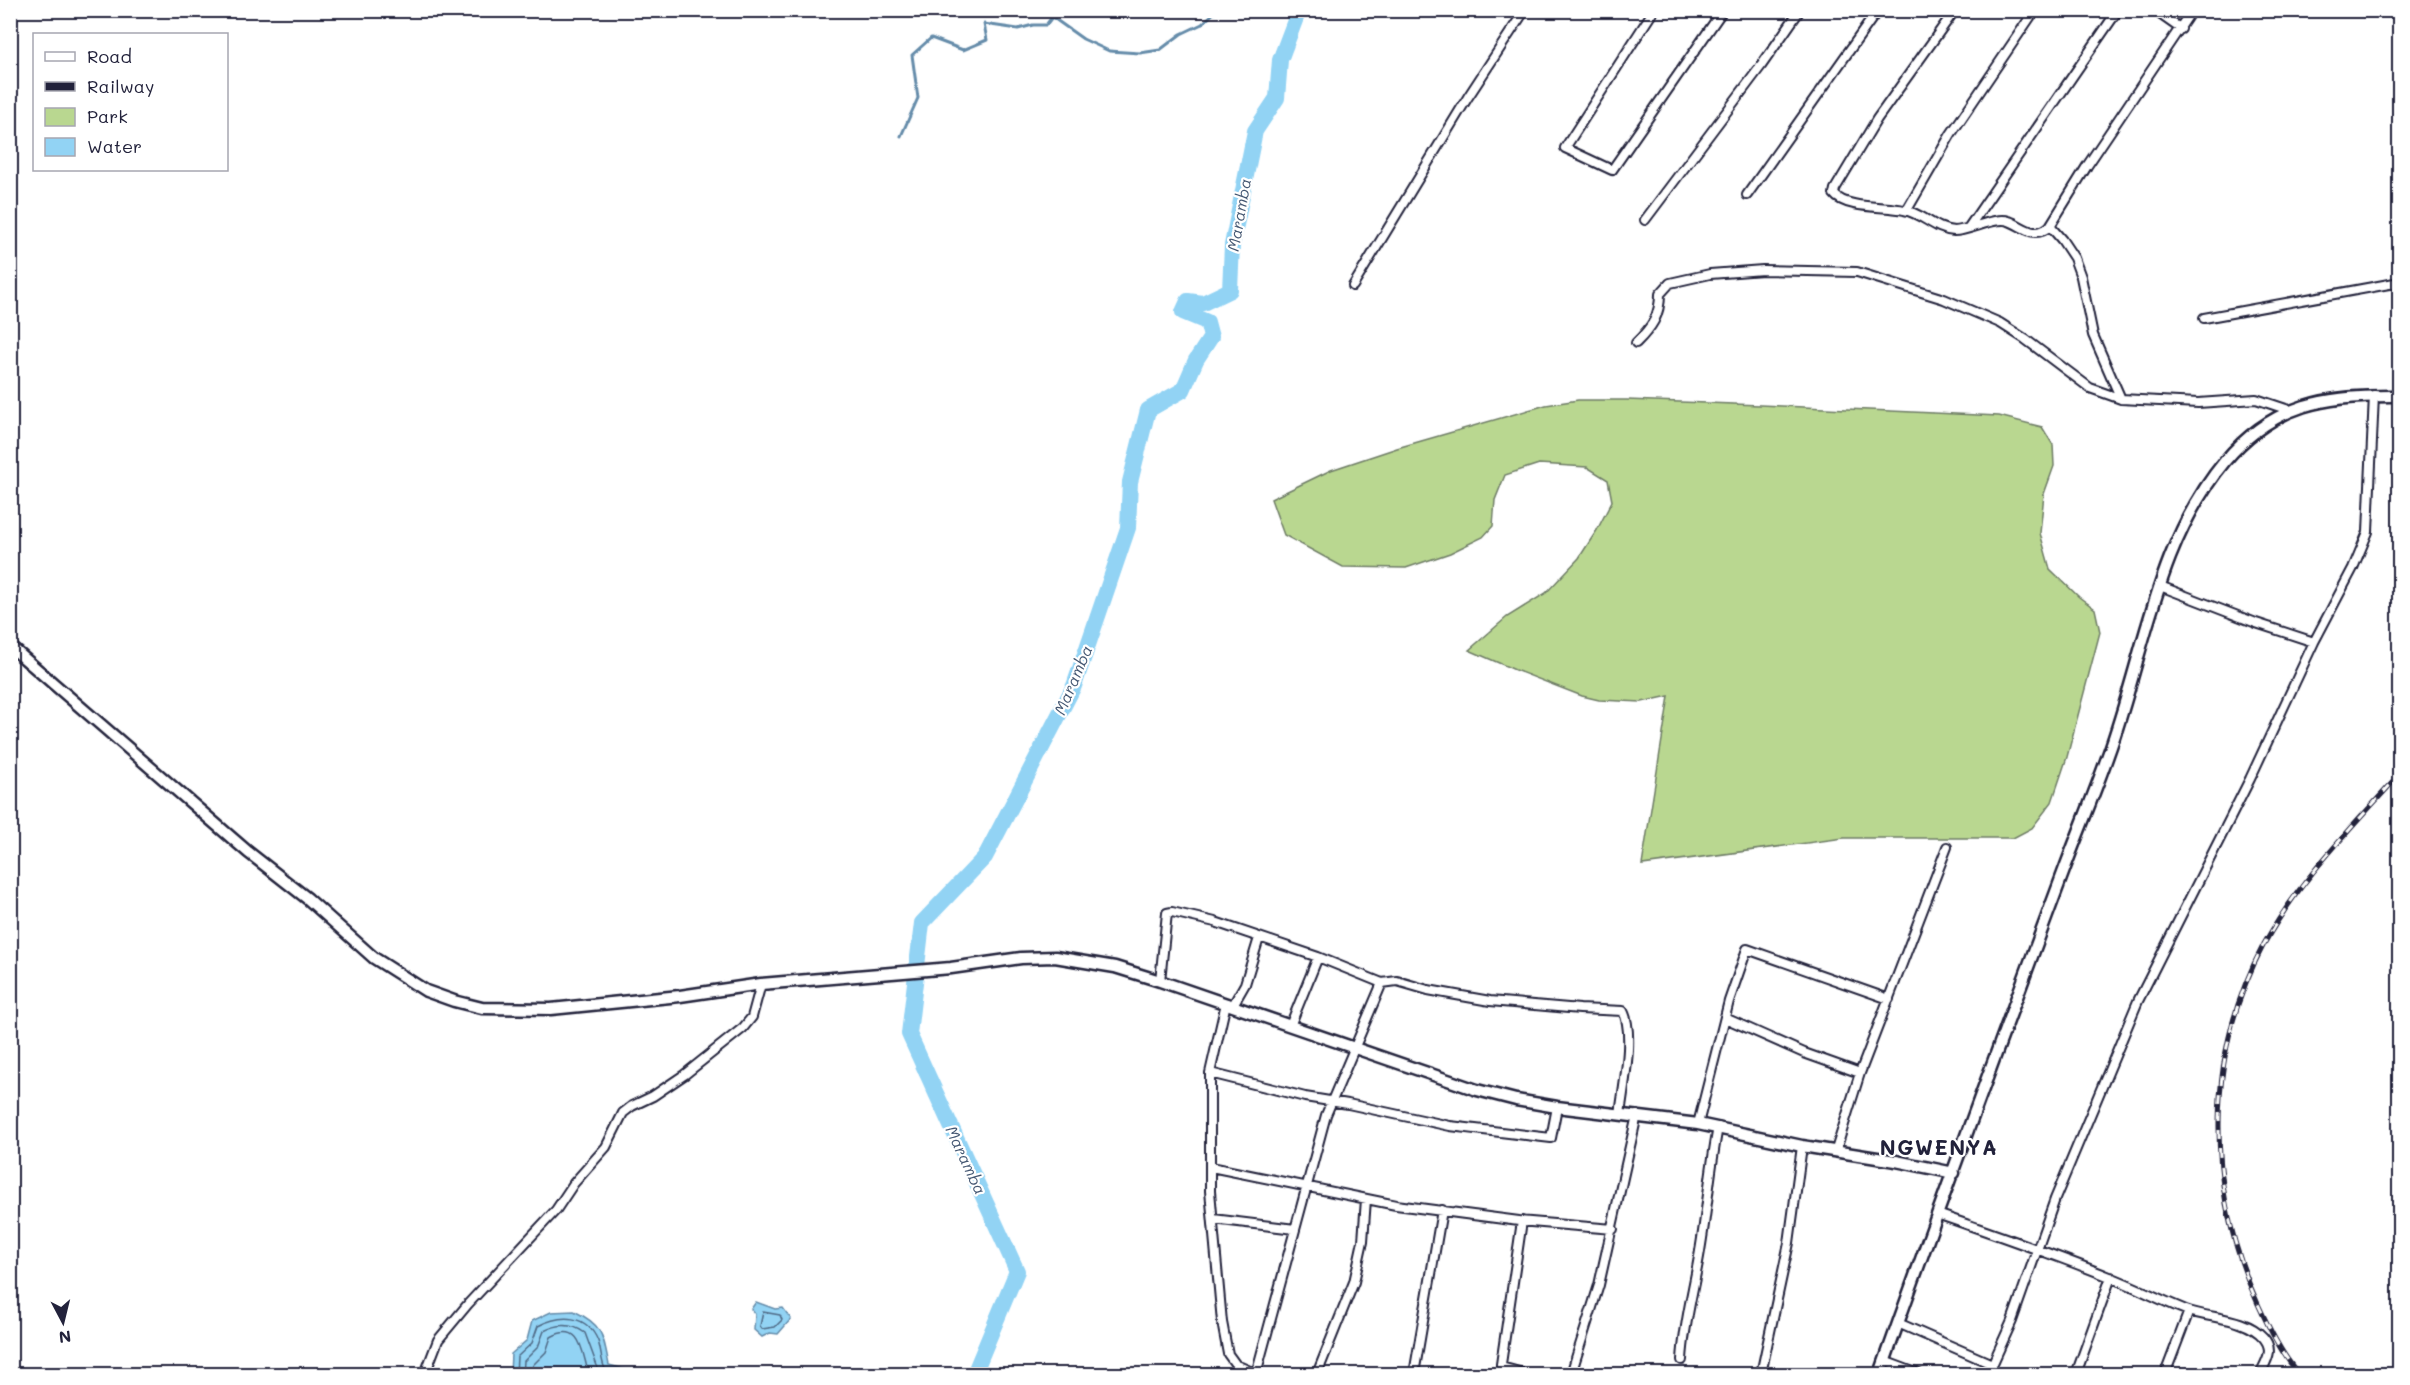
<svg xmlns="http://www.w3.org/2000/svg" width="2410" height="1385" font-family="Mali,sans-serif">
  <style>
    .green { fill: #b9d790; stroke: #6e7c66; stroke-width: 1.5 }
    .water { fill: #92d3f4; stroke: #658caa; stroke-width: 1.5 }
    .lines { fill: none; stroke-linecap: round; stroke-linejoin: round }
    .shore { stroke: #4f6985; stroke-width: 1.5 }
    .stream { stroke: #658caa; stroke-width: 3 }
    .river { stroke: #92d3f4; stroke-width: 16 }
    .street-casing { stroke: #22223b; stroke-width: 12 }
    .secondary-casing { stroke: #22223b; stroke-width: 15 }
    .street { stroke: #fff; stroke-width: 8 }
    .secondary { stroke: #fff; stroke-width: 10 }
    .rail-casing { stroke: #22223b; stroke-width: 5 }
    .rail { stroke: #fff; stroke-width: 3; stroke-dasharray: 9; stroke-linecap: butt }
    .labels { text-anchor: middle; stroke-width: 4.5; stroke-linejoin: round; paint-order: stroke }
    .water-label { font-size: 16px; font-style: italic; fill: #445772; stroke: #fff }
    .district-label { font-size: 21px; font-weight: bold; letter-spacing: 1.5px; fill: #22223b; stroke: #fff }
  </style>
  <rect width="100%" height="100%" fill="#fff"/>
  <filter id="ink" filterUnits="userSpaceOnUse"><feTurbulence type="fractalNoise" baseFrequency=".0167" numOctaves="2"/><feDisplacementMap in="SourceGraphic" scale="12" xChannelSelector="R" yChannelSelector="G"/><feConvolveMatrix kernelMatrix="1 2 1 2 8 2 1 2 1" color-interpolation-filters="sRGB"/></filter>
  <g filter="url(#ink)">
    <path class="green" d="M 1578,400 L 1627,400 L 1760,405 L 1999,416 L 2042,427 L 2053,445 L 2054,466 L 2044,494 L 2040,533 L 2050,569 L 2079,597 L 2095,609 L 2100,632 L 2067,757 L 2052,802 L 2032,828 L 2013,838 L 1844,838 L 1642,865 L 1669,696 L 1642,702 L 1599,700 L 1582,696 L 1515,670 L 1469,650 L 1507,617 L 1546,593 L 1579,558 L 1597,530 L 1612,501 L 1608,480 L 1587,467 L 1539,464 L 1505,475 L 1495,500 L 1493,526 L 1483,537 L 1450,553 L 1406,568 L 1343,567 L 1284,535 L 1271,499 L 1331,470 L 1397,448 L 1546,405 Z"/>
    <path class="water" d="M 756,1302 L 775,1309 L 783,1308 L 791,1319 L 778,1334 L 770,1333 L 762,1337 L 754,1330 L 755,1314 L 751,1309 Z
      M 574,1311 C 603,1325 603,1335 609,1365 L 627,1370 L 630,1374 L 510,1374 L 511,1354 L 527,1340 L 532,1321 L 551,1312 Z"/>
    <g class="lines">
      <path class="shore" d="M 763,1312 L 780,1315 L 782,1320 L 775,1327 L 762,1329 L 760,1326 Z
        M 516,1374 L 517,1357 L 532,1343 L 538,1326 C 561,1314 587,1314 598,1341 C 601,1350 601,1360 605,1369 L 621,1374
        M 523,1374 L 524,1361 L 538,1347 L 544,1331 C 559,1323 572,1323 585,1333 L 600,1374
        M 532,1374 L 533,1365 L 546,1352 L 551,1337 C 583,1320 582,1356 589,1374"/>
      <path class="stream" d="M 901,136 L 918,98 L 912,55 L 931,38 L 963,50 L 987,40 L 984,24 L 1018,29 L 1033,25 L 1046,25 L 1052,17 L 1083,39 L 1109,51 L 1140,53 L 1160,50 L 1181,34 L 1202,24 L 1217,10"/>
      <path class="river" d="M 974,1374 L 1017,1271 L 909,1034 L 922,923 L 985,857 L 1074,686 L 1128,528 L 1130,482 L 1148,410 L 1183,390 L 1196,360 L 1211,337 L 1207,322 L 1183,312 L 1188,301 L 1203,303 L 1230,290 L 1232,245 L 1255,131 L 1277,98 L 1280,60 L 1299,10"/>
      <g class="street-casing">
        <path id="street" d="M 1654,10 L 1565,148 L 1612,170 L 1723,10
          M 1955,10 L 1877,119 L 1835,189 L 1834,194 C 1845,209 1886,206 1904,210 C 1922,213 1935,230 1954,231 C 1969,231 1996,216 2009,221 C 2023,226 2034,240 2050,226 L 2087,166 L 2192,10
          M 2154,10 L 2181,29
          M 1747,195 L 1878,10
          M 1907,210 L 1951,134 L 2035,10
          M 1645,220 L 1761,66 L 1800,10
          M 2050,226 L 2062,240 L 2074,258 L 2081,277 L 2093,335 L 2121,399
          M 1969,227 L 2118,10
          M 1353,286 L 1468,97 L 1525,10
          M 2204,318 L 2400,282
          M 1636,343 C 1652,327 1660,316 1660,294 L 1670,283 L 1710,274 L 1763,270 L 1857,272 L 1944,299 L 2000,323 L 2025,339 L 2090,388 L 2121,399 L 2198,403 L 2256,399 L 2289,410
          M 2160,586 L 2256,623 L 2314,642
          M 1160,981 L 1167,913 L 1172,912 L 1215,922 L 1318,957 L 1382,983
          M 1226,1003 L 1210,1073 L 1210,1191 L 1222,1322 L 1228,1354 L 1236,1365 L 1257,1374
          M 1233,1005 L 1245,984 L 1259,938
          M 1725,1018 L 1804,1053 L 1860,1073
          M 1290,1026 L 1318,957
          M 1210,1073 L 1305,1097 L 1348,1104 L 1450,1126 L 1551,1138 L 1557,1107
          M 1698,1124 L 1729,1001 L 1747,949 L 1889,999
          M 1836,1150 L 1860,1073 L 1947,847
          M 1211,1167 L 1396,1205 L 1519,1221 L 1613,1229
          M 1937,1214 C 1995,1234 2053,1254 2110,1277 C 2136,1287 2160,1300 2186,1310 C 2210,1319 2245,1317 2263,1337 C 2275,1350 2266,1361 2260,1374
          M 1213,1219 L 1295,1229
          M 1522,1221 L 1501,1364 L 1501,1367 L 1527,1374
          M 1898,1323 L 1992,1364
          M 1682,1360 C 1684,1323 1694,1288 1700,1251 C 1707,1210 1710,1169 1718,1127
          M 1884,1361 L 1919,1374
          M 425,1374 L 438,1340 L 468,1304 L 556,1210 L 574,1183 L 606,1147 L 623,1113 L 632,1106 L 653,1096 L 684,1075 L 743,1028 L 752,1017 L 761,984
          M 1256,1374 L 1326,1115 L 1382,983 L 1397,981 L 1428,990 L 1490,1001 L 1580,1009 L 1623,1011 C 1635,1033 1623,1088 1620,1115
          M 1317,1374 L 1354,1282 L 1363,1241 L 1366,1199
          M 1414,1374 L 1442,1210
          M 1571,1374 L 1599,1285 L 1637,1115
          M 1761,1374 L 1789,1243 L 1802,1146
          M 1988,1374 L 2012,1321 L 2055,1199 L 2138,1001 L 2250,779 L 2314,642 L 2353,568 L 2368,532 L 2374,395
          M 2076,1374 L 2111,1277
          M 2165,1374 L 2189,1311"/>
      </g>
      <g class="secondary-casing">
        <path id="secondary" d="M 10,646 L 248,852 L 308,899 L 374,958 L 426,991 L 454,1001 L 482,1008 L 551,1009 L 680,996 L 761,984 L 951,968 L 1021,958 L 1055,957 L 1115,967 L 1160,981 L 1477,1090 L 1516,1100 L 1557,1107 L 1698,1124 L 1802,1146 L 1896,1161 L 1954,1173
          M 1880,1374 C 1940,1204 2003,1034 2066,865 C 2080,828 2095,792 2108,755 C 2144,657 2156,544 2225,461 C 2274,403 2327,395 2400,396"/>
      </g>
      <use href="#street" class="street"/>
      <use href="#secondary" class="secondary"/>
      <g class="rail-casing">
        <path id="rail" d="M 2299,1374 C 2282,1355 2269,1328 2258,1304 C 2206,1190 2204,1056 2264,944 C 2299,880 2352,828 2400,774"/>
      </g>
      <use href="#rail" class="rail"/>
    </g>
  </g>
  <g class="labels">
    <g class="water-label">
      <text transform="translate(1239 215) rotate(-80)" y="6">Maramba</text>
      <text transform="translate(1073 680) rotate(-67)" y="6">Maramba</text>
      <text transform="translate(966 1160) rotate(65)" y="6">Maramba</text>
    </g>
    <g class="district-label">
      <text x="1939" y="1155">NGWENYA</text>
    </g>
  </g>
  <rect width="2410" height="1385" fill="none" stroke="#fff" stroke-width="36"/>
  <rect x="18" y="18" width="2374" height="1349" fill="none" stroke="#22223b" stroke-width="2" filter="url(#ink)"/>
  <rect x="33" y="33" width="195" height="138" fill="#ffffff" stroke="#a7a7b1" stroke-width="1.5"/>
  <rect x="45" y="52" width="30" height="9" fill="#ffffff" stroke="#a7a7b1" stroke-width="1.5"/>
  <text x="87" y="63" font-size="18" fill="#22223b">Road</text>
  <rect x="45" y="82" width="30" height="9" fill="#22223b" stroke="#a7a7b1" stroke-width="1.5"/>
  <text x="87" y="93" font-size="18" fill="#22223b">Railway</text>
  <rect x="45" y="108" width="30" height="18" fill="#b9d790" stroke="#a7a7b1" stroke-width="1.5"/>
  <text x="87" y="123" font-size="18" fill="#22223b">Park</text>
  <rect x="45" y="138" width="30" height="18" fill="#92d3f4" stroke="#a7a7b1" stroke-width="1.5"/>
  <text x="87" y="153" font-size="18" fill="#22223b">Water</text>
  <g transform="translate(63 1322) rotate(173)" stroke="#ffffff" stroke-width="4.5" paint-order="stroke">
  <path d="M0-4.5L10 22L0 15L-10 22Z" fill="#22223b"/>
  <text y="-9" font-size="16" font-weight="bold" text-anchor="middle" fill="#22223b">N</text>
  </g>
</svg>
